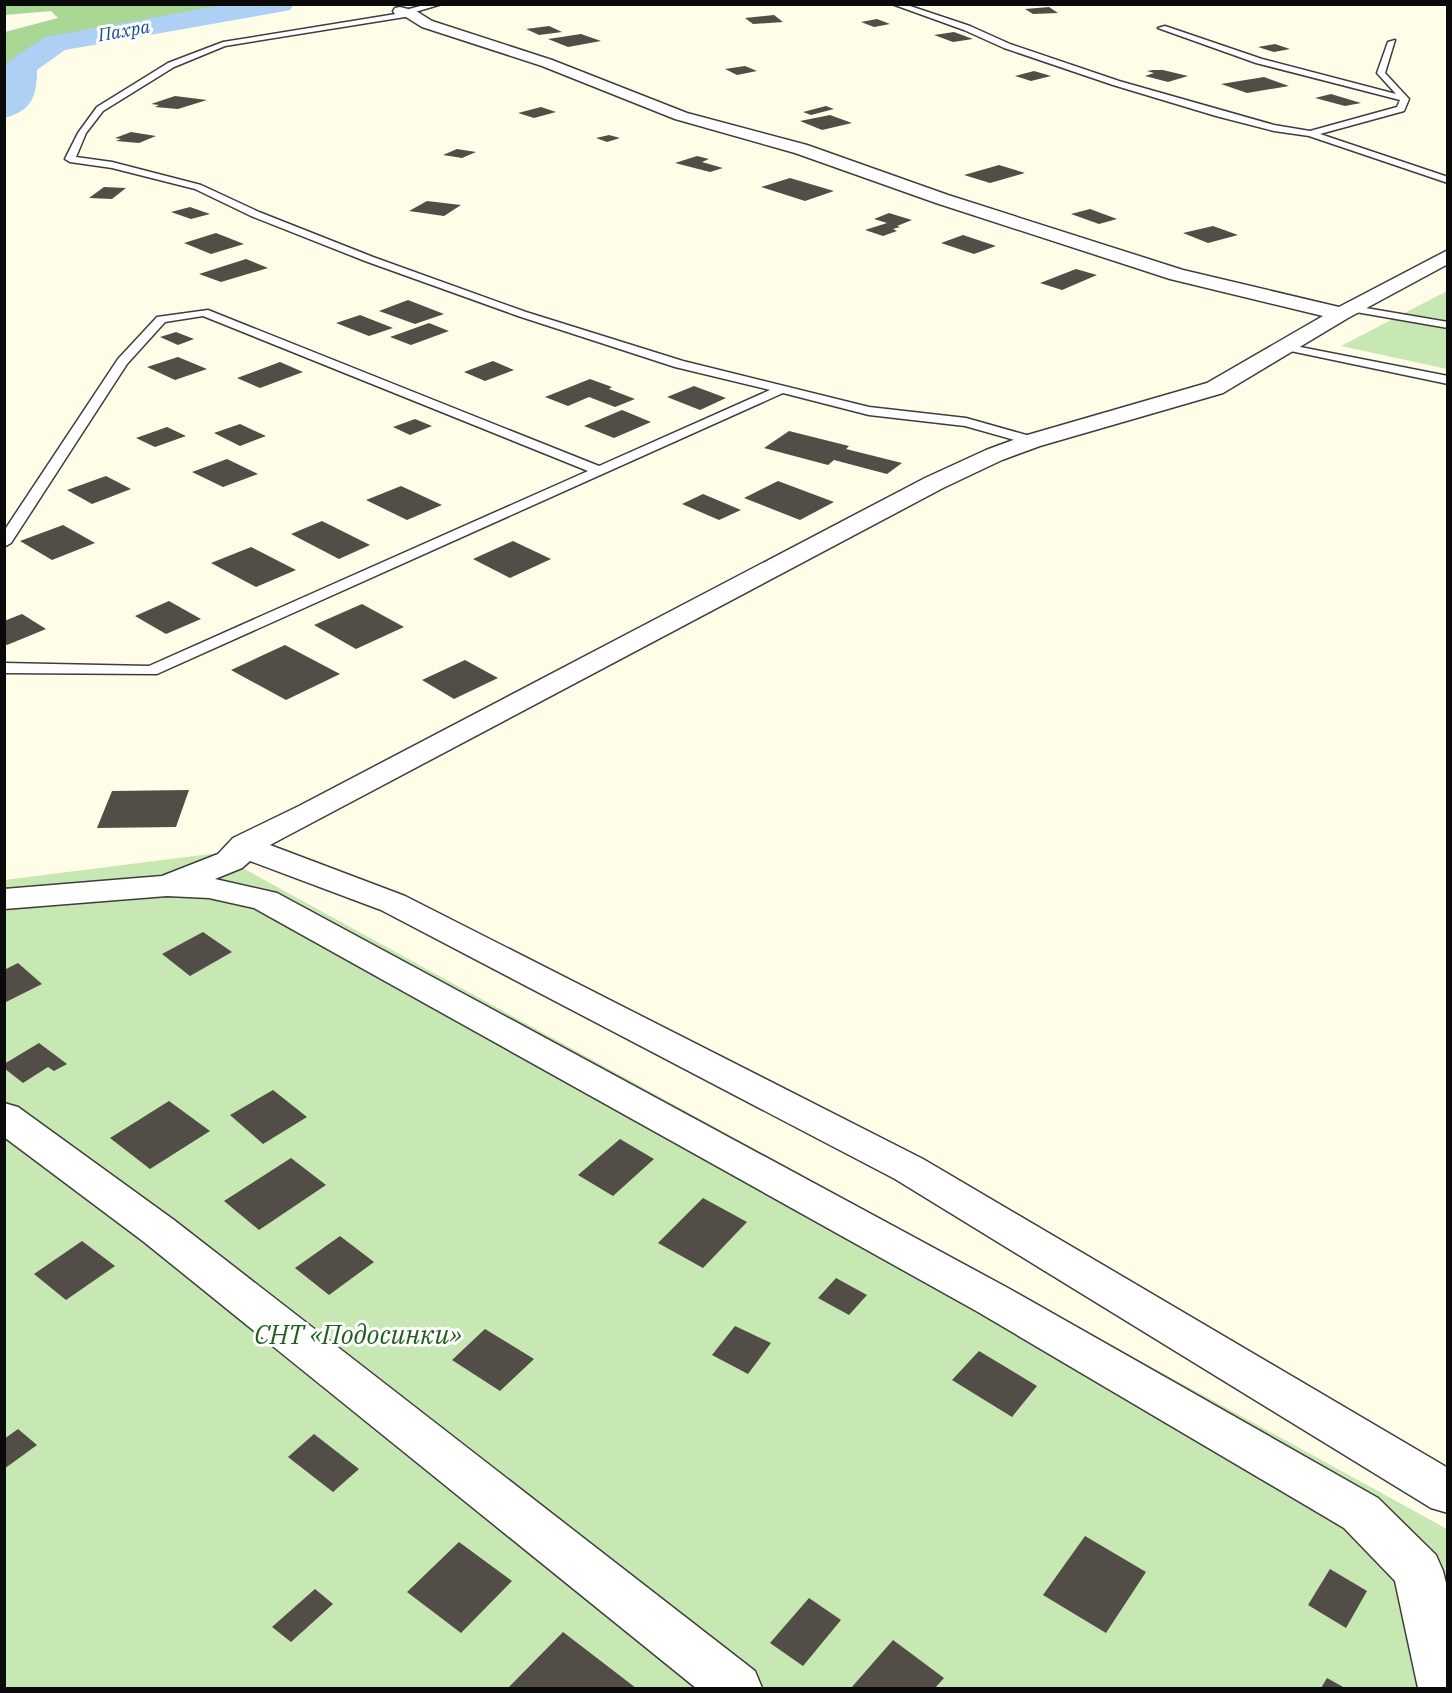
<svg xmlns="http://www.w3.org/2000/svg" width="1452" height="1693" font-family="'IBM Plex Serif',serif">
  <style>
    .green { fill: #c7e7b3 }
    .forest { fill: #a8d793 }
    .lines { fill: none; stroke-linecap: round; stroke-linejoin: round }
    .river { fill: #aed0f5; fill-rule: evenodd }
    .building { fill: #534d47 }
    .service-casing { stroke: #3d3d3d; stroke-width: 3 }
    .minor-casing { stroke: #3d3d3d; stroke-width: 3 }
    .service { fill: #fff; fill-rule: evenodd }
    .minor { fill: #fff; fill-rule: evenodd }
    .labels { text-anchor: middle; stroke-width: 6; stroke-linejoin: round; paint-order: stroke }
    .far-water-label { font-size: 18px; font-style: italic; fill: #174d98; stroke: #fff }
    .near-park-label { font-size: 26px; font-style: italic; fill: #215f1d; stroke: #fff }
  </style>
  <rect width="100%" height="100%" fill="#fffde8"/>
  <path class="green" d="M 1447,291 L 1447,369 L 1341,346 Z
    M 250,849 L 230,861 L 1447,1529 L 1447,1688 L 5,1688 L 4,880 Z"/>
  <path class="forest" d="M 5,4 L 256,4 L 256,5 L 85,33 L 41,47 L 9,71 L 5,83 L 5,32 L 58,18 L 51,11 L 5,15 Z"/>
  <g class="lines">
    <path class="river" d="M 228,4 L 294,4 L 290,10 L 280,12 L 65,50 L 37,70 C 37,96 32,111 4,118 L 5,67 L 10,60 L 45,37 Z"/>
  </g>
  <path class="building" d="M 1049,7 L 1058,13 L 1033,14 L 1025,9 Z
    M 774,15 L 783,22 L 753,24 L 745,18 Z
    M 877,19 L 890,24 L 874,27 L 861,22 Z
    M 549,26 L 562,32 L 539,35 L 526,29 Z
    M 954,32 L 973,39 L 953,42 L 934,35 Z
    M 581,34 L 601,41 L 568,47 L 548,39 Z
    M 1275,44 L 1290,49 L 1274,52 L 1258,47 Z
    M 745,66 L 757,71 L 737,75 L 725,69 Z
    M 1153,70 L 1163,70 L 1188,76 L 1168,82 L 1145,76 L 1154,73 L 1147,71 Z
    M 1034,71 L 1051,76 L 1031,81 L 1015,76 Z
    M 1264,77 L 1289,86 L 1247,93 L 1221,84 Z
    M 1331,94 L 1361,103 L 1345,106 L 1315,98 Z
    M 175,96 L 207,100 L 178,109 L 155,107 L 159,105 L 151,104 Z
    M 826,106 L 834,109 L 811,115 L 803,112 Z
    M 541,107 L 556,112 L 534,118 L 518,113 Z
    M 830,115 L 852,123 L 822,130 L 800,121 Z
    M 131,132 L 156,136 L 139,143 L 116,141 L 121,139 L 115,138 Z
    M 609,135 L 620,138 L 607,142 L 596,138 Z
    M 457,149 L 476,152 L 462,158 L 443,155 Z
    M 697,156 L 709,159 L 702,162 L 723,168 L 710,172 L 675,163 Z
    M 999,165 L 1025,173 L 990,183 L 964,175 Z
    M 790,178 L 834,191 L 805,201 L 761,187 Z
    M 104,187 L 126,188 L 112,199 L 89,198 Z
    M 427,201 L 461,205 L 444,216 L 409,211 Z
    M 190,207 L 210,214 L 191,219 L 171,212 Z
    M 1090,209 L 1117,219 L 1099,224 L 1071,214 Z
    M 889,213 L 912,220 L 897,226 L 900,227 L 893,229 L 897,231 L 883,236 L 865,230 L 887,223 L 874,219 Z
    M 1213,226 L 1238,235 L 1208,243 L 1183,233 Z
    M 216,233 L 244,244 L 211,254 L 184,243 Z
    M 963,235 L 996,246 L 974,254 L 941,243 Z
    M 246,259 L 268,268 L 221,282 L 199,274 Z
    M 1076,269 L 1097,275 L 1062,290 L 1040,283 Z
    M 408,300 L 444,314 L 415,324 L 379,311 Z
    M 360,315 L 393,328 L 369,336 L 336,323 Z
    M 429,323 L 449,331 L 411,345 L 390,337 Z
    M 176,332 L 194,339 L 178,345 L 160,337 Z
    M 178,357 L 207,369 L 175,380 L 147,367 Z
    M 493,361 L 514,370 L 485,381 L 464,372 Z
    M 280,362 L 303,372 L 260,388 L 237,378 Z
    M 590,379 L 612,387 L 609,389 L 635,399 L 615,407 L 589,397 L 568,406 L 545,397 Z
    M 694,386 L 726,398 L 700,410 L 667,397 Z
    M 622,410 L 651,422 L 614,438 L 584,426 Z
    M 415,419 L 432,426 L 410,435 L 393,427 Z
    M 240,424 L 266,436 L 240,446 L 214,433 Z
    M 167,427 L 186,436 L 155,447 L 136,438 Z
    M 789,431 L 849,446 L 846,449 L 902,463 L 887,474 L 834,460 L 828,465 L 764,448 Z
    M 227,459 L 258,474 L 223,487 L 192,472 Z
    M 106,476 L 131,489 L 92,504 L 67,490 Z
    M 778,481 L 834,502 L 800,520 L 744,498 Z
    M 401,486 L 442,505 L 407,520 L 366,500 Z
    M 703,494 L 741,510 L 719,520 L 682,504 Z
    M 322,521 L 370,545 L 339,559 L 291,534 Z
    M 63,525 L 95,543 L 52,560 L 20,541 Z
    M 513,541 L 551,559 L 510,578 L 473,559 Z
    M 251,547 L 296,570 L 256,587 L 211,563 Z
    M 169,601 L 201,619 L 166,634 L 135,616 Z
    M 362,604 L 404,627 L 356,649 L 314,625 Z
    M 22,614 L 46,629 L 7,645 L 4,643 L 4,621 Z
    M 285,645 L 340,674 L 286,700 L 231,670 Z
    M 465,660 L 498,678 L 454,699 L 422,680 Z
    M 189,790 L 176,827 L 97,828 L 112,791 Z
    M 203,932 L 232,952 L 190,976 L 162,954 Z
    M 18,963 L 42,984 L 4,1003 L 4,970 Z
    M 39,1043 L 67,1064 L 54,1071 L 48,1067 L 23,1083 L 4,1068 L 4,1064 Z
    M 273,1090 L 307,1117 L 263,1144 L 230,1115 Z
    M 169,1101 L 210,1131 L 150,1169 L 110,1138 Z
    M 620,1139 L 654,1159 L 613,1196 L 578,1175 Z
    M 291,1158 L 326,1185 L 259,1230 L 224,1201 Z
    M 703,1198 L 747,1222 L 703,1268 L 658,1243 Z
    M 340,1236 L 374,1262 L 329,1295 L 295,1268 Z
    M 82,1241 L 115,1266 L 66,1300 L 34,1274 Z
    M 836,1278 L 867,1295 L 849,1315 L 818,1298 Z
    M 735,1326 L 771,1343 L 748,1374 L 712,1355 Z
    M 485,1329 L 534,1359 L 500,1391 L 452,1360 Z
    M 979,1351 L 1037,1386 L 1012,1417 L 952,1380 Z
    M 18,1429 L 37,1445 L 4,1469 L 4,1439 Z
    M 314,1434 L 359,1469 L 333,1492 L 288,1457 Z
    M 1085,1536 L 1146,1572 L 1106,1633 L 1043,1595 Z
    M 459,1542 L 512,1581 L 461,1633 L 407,1592 Z
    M 1330,1569 L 1367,1591 L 1346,1628 L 1308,1605 Z
    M 315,1589 L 333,1604 L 291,1642 L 272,1627 Z
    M 809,1598 L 841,1620 L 803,1666 L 770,1643 Z
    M 563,1632 L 636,1688 L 508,1688 Z
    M 893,1640 L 944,1678 L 935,1688 L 851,1688 Z
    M 1327,1678 L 1345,1688 L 1321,1688 Z"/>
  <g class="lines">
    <g class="service-casing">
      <path id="service" d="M 428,4 L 442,4 L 415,12 L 411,16 L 225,46 L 174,67 L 103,111 L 86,133 L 76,157 L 112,162 L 201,185 L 259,212 L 373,257 L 526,312 L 683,361 L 869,407 L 966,418 L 1037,438 L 1038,441 L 1032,445 L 965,426 L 869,415 L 783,393 L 157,674 L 4,673 L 4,663 L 149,666 L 588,471 L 203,316 L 165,322 L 127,364 L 11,543 L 4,547 L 4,531 L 118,359 L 157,317 L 208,310 L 599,466 L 770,390 L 675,367 L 518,316 L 365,261 L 251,216 L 195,189 L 112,168 L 70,162 L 65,159 L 78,133 L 97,107 L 168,63 L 223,42 L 408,12 L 409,9 Z
        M 892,4 L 904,4 L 970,26 L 1010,44 L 1119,81 L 1274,125 L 1310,131 L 1397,107 L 1400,100 L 1256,63 L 1158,28 L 1165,26 L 1262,59 L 1396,94 L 1377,73 L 1388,42 L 1395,40 L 1385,73 L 1409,99 L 1404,111 L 1320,134 L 1448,177 L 1448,183 L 1309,136 L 1274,131 L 1216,116 L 1113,85 L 1004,48 L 964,30 Z
        M 1354,306 L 1448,322 L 1448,328 L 1350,311 L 1348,309 Z
        M 1285,344 L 1448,376 L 1448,384 L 1281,349 L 1279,347 Z"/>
    </g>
    <g class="minor-casing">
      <path id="minor" d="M 400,7 L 416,11 L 432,21 L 552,60 L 687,113 L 807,145 L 948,195 L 1183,270 L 1339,307 L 1448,250 L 1448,264 L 1348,318 L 1223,393 L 1040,446 L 1002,460 L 943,488 L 270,845 L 405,896 L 923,1159 L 1448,1468 L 1448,1513 L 1431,1508 L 895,1179 L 381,910 L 250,861 L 242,868 L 215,879 L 277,893 L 1008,1288 L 1378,1498 L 1436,1555 L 1443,1571 L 1448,1591 L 1448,1688 L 1418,1688 L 1395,1581 L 1344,1528 L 978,1312 L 254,908 L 209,898 L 167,896 L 4,909 L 4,889 L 162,876 L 218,854 L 233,838 L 299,806 L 925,478 L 986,450 L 1024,436 L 1207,383 L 1323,316 L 1170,279 L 936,203 L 795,153 L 675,119 L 542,66 L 422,27 L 406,17 L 395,14 L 393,11 L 395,8 Z
        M 4,1103 L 18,1107 L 174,1220 L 755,1671 L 762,1688 L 696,1688 L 144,1242 L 4,1137 Z"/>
    </g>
    <use href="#service" class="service"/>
    <use href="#minor" class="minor"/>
  </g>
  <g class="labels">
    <g class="far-water-label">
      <text transform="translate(124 31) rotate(-10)" y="6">Пахра</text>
    </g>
    <g class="near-park-label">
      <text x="358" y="1344">СНТ «Подосинки»</text>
    </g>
  </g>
  <rect width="1452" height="1693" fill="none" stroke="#0a0a0a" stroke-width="12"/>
</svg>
